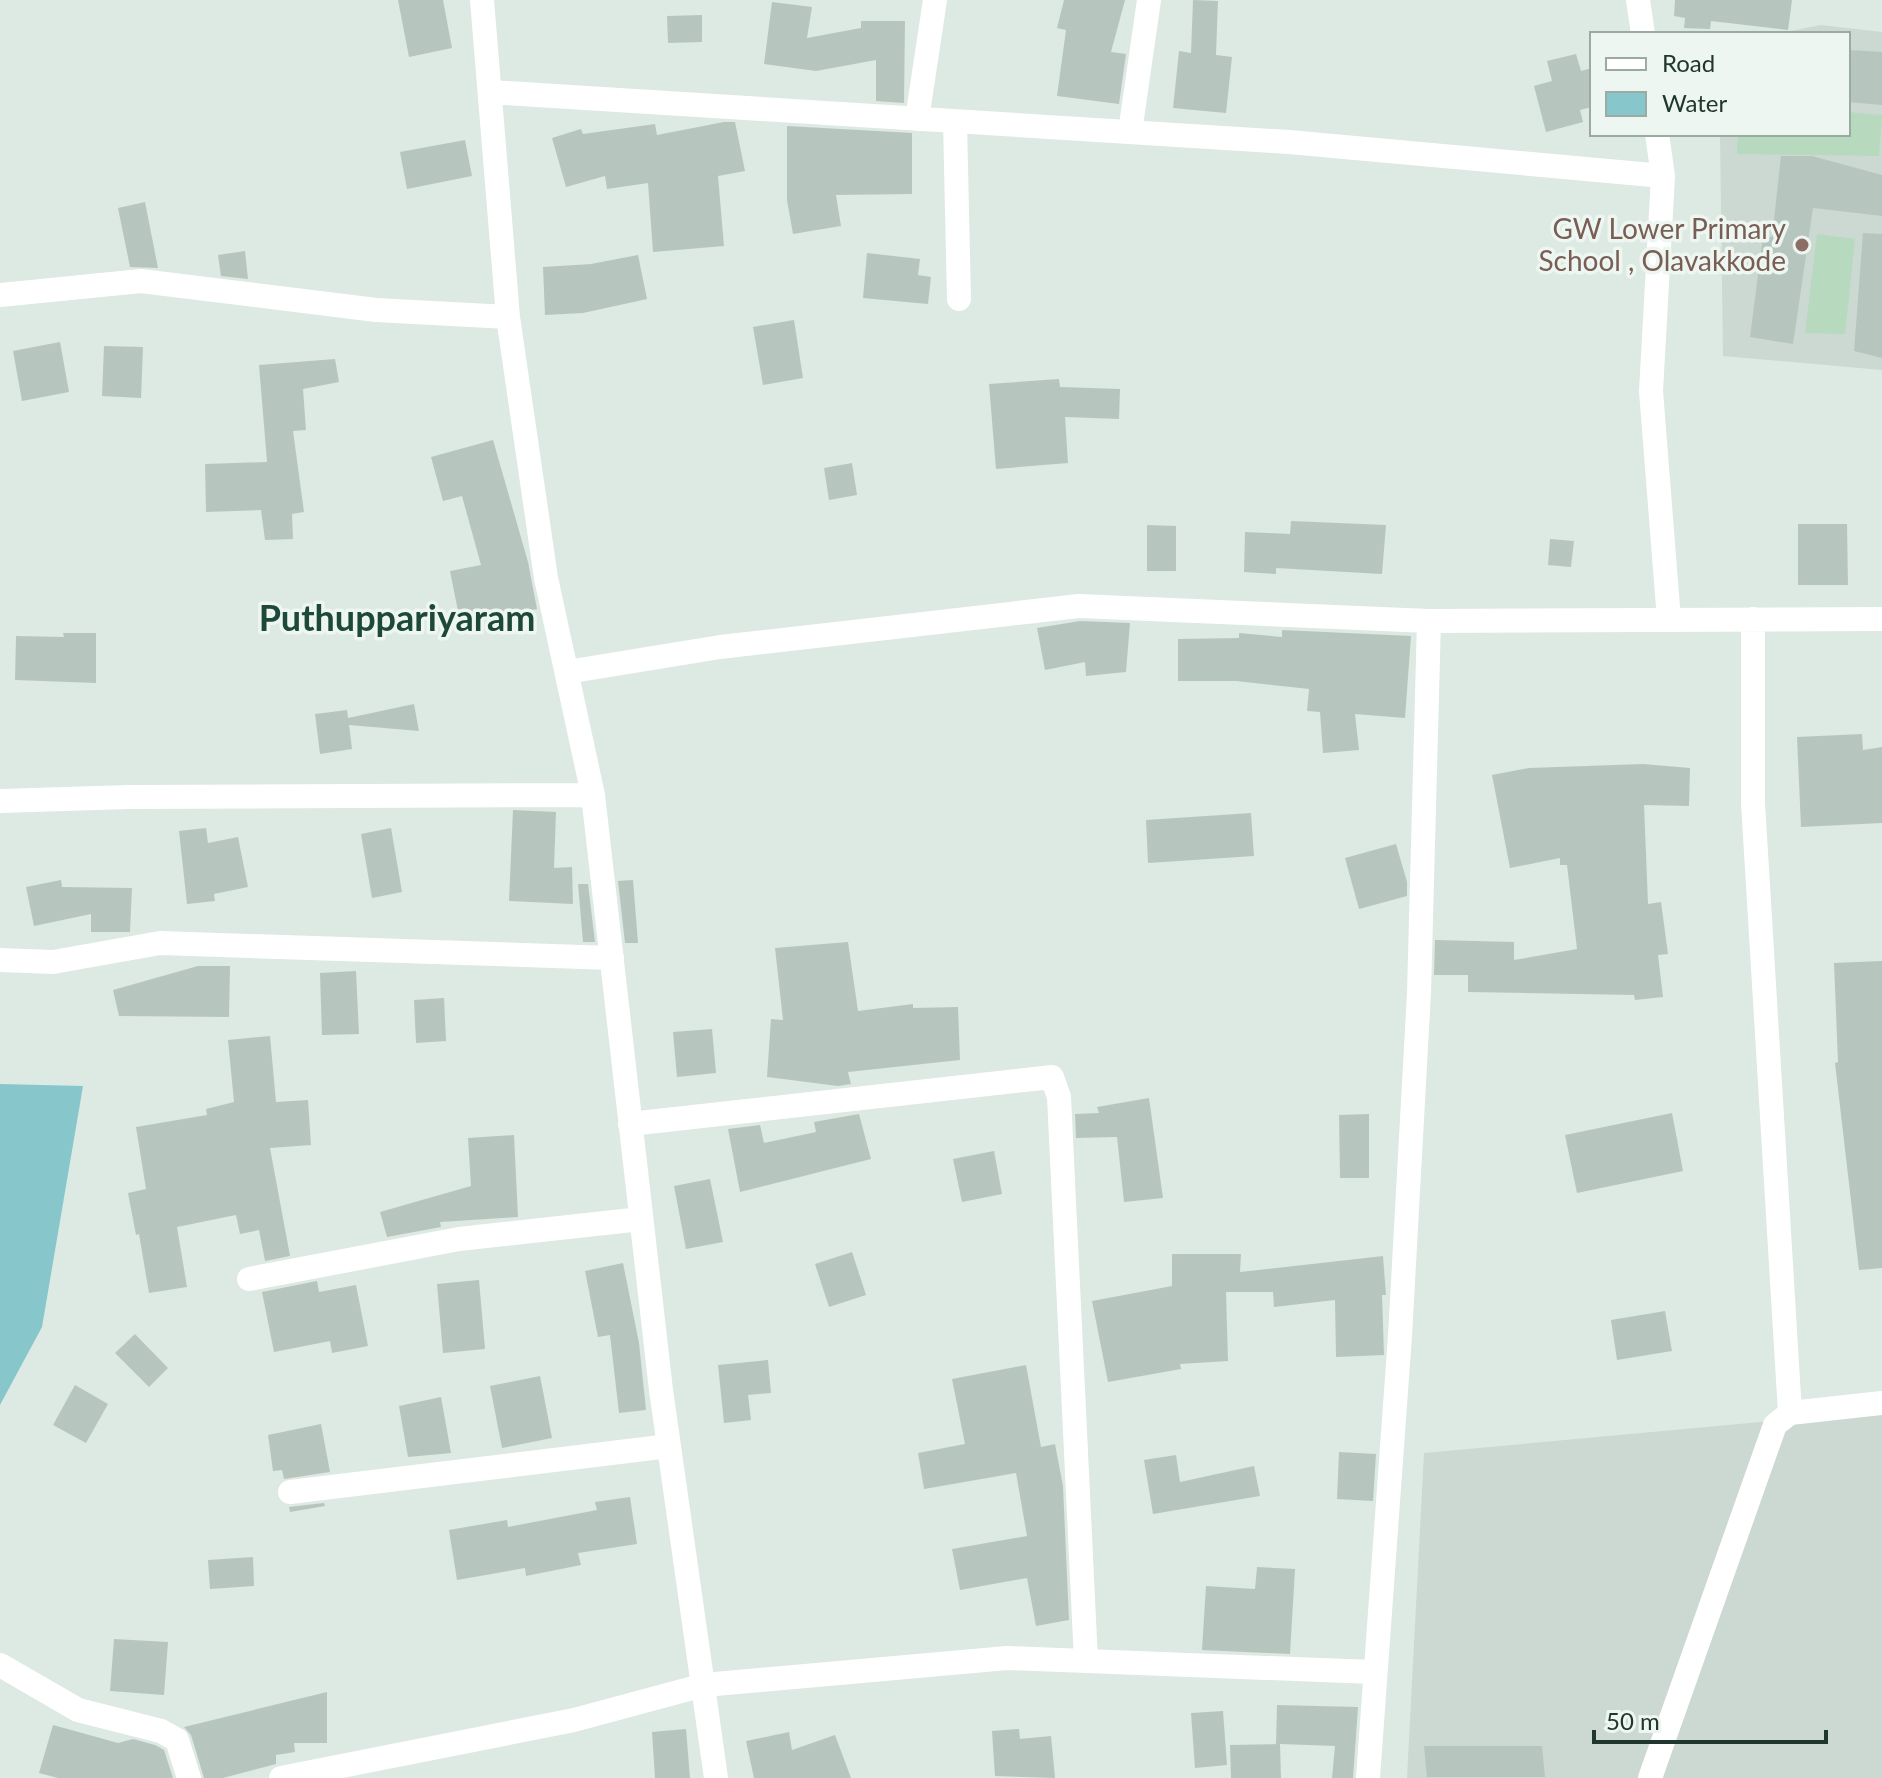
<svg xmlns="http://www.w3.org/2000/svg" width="1882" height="1778" font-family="Lato,sans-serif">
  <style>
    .built { fill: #ccd8d2 }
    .green { fill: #b7d9bd }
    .water { fill: #87c7cc }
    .building { fill: #b6c6be }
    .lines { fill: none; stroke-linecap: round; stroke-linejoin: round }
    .minor { stroke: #fff; stroke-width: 24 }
    .education-dot { fill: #8d6e63; stroke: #edf6f1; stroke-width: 3 }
    .labels { text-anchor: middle; stroke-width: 7; stroke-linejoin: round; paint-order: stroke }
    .education-label { font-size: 28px; fill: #785e54; stroke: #edf6f1; text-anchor: end }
    .district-label { font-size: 36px; font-weight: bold; fill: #1d483a; stroke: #edf6f1 }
  </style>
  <rect width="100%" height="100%" fill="#dde9e3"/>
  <path class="built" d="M 1821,25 L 1882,32 L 1882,370 L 1723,356 L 1720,134 L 1848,134 L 1848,34 L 1775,34 Z
    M 1882,1411 L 1882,1778 L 1407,1778 L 1424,1453 Z"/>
  <path class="green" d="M 1848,112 L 1882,115 L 1879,156 L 1737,154 L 1738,134 L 1848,134 Z
    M 1817,234 L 1855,239 L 1845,334 L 1805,333 Z"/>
  <path class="water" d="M 0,1084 L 83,1086 L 42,1327 L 0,1405 Z"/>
  <path class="building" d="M 398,0 L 443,0 L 452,48 L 409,57 Z
    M 1064,0 L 1125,0 L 1111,52 L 1126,54 L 1119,104 L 1057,96 L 1066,30 L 1057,28 Z
    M 1193,0 L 1218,1 L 1216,55 L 1232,57 L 1226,113 L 1173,108 L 1179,51 L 1191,53 Z
    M 1675,0 L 1792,0 L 1788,30 L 1711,21 L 1710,29 L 1684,28 L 1685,18 L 1674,16 Z
    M 772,2 L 812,7 L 807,38 L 861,28 L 861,21 L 905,21 L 904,103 L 876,101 L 876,60 L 816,71 L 764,64 Z
    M 702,15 L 702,42 L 668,43 L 667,16 Z
    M 1848,50 L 1882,52 L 1882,105 L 1848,102 Z
    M 1576,54 L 1581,71 L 1592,68 L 1592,107 L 1580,110 L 1583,122 L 1546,132 L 1534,86 L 1552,81 L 1547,61 Z
    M 724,122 L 735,122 L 745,171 L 718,176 L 724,246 L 653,252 L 648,183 L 607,189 L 605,176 L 566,187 L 552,138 L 581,129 L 583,134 L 655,124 L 657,135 Z
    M 787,126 L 912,133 L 912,194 L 836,195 L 841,226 L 793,234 L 787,200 Z
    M 465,140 L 472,176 L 407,189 L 400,152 Z
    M 1781,156 L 1812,156 L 1882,175 L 1882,216 L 1813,208 L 1793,344 L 1750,337 L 1763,236 L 1772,237 Z
    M 145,202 L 158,268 L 157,268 L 130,267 L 118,208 Z
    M 1863,233 L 1882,234 L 1882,358 L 1854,351 Z
    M 245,251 L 248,279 L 221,276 L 218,255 Z
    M 867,253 L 920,259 L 918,275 L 931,277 L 928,304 L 863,298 Z
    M 638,255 L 647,299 L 583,313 L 545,315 L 543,267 L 591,264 Z
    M 794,320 L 803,378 L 763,385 L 753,327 Z
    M 60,342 L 69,392 L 22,401 L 13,351 Z
    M 104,346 L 143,347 L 141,398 L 102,396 Z
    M 335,359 L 339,382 L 303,389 L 306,430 L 293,431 L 304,512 L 292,514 L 293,539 L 265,540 L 261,510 L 206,512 L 205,464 L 267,462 L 259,365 Z
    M 1059,379 L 1060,387 L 1120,389 L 1119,419 L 1065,417 L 1068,463 L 996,469 L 989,384 Z
    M 493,440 L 528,562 L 537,609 L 493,618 L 491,610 L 459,616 L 450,571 L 481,565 L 462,496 L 443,501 L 431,457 Z
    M 852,463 L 857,495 L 829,500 L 824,468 Z
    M 1291,521 L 1386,525 L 1382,574 L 1276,568 L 1276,574 L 1244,572 L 1245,532 L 1290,534 Z
    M 1798,524 L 1847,524 L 1848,585 L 1798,585 Z
    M 1147,525 L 1176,526 L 1176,571 L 1147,571 Z
    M 1550,539 L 1574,541 L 1571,567 L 1548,565 Z
    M 1080,621 L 1130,623 L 1126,672 L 1086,676 L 1085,662 L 1045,670 L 1037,628 Z
    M 1282,630 L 1411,636 L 1405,718 L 1355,714 L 1359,750 L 1323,753 L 1320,712 L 1307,711 L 1309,689 L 1236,681 L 1178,681 L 1178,639 L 1239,638 L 1239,633 L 1282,637 Z
    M 63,633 L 96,633 L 96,683 L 15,680 L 16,636 L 64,637 Z
    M 414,704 L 419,731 L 349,725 L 352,749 L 320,754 L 315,714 L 347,710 L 348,718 Z
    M 1862,734 L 1863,750 L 1882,747 L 1882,823 L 1801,827 L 1797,737 Z
    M 1643,764 L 1690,768 L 1689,806 L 1644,805 L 1648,904 L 1661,902 L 1668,954 L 1658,955 L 1663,997 L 1635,1000 L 1634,995 L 1468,992 L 1468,975 L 1434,975 L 1435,940 L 1514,942 L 1514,960 L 1577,949 L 1567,865 L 1560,865 L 1560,858 L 1510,868 L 1492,775 L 1529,768 Z
    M 513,810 L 556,812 L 554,868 L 572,867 L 573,904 L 509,901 Z
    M 1251,813 L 1254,856 L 1148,863 L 1146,820 Z
    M 206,828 L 208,843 L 238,837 L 248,887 L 214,894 L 215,901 L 187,904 L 179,831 Z
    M 391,828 L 402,892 L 372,898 L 361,834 Z
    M 1396,844 L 1407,882 L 1407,896 L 1359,909 L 1345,858 Z
    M 61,880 L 62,887 L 132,888 L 130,932 L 91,932 L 91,914 L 34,926 L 26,887 Z
    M 633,880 L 638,943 L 625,943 L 618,881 Z
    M 578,884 L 588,884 L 595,942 L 583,942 Z
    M 848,942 L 858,1011 L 913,1004 L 913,1008 L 958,1007 L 960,1060 L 848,1072 L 851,1084 L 838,1086 L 767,1077 L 771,1019 L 783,1020 L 775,948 Z
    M 1882,961 L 1882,1268 L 1859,1270 L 1835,1063 L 1838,1062 L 1834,963 Z
    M 198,966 L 230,966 L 229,1017 L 119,1016 L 113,990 Z
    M 356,971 L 359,1034 L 322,1035 L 320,973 Z
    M 444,998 L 446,1041 L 416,1043 L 414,1000 Z
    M 712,1029 L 716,1073 L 677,1077 L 673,1032 Z
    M 270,1036 L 276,1102 L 308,1100 L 311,1145 L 270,1148 L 290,1256 L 265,1261 L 259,1230 L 240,1234 L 236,1215 L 177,1227 L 187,1287 L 149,1293 L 139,1234 L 136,1235 L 128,1193 L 146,1189 L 136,1127 L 207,1115 L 206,1109 L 234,1102 L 228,1040 Z
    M 1149,1098 L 1163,1198 L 1124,1202 L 1117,1137 L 1076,1138 L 1075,1114 L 1099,1113 L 1097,1107 Z
    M 1672,1113 L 1683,1171 L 1577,1193 L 1565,1135 Z
    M 859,1114 L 871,1159 L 740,1192 L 728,1129 L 760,1125 L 764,1143 L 816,1132 L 814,1122 Z
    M 1369,1114 L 1369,1178 L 1340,1178 L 1339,1115 Z
    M 514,1135 L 518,1217 L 440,1222 L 441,1227 L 387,1237 L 380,1212 L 471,1186 L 468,1138 Z
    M 994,1151 L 1002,1194 L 962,1202 L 953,1159 Z
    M 710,1179 L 723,1242 L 686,1249 L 674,1186 Z
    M 852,1252 L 866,1295 L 829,1307 L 815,1264 Z
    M 1172,1254 L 1241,1254 L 1240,1272 L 1383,1256 L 1386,1295 L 1382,1295 L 1384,1355 L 1336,1357 L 1335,1300 L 1274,1307 L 1273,1292 L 1226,1292 L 1228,1361 L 1180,1364 L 1181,1369 L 1108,1382 L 1092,1301 L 1172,1286 Z
    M 623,1263 L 639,1343 L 646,1410 L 619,1413 L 610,1335 L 598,1337 L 585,1271 Z
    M 479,1280 L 485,1349 L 443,1353 L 437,1284 Z
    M 317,1281 L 319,1292 L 356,1285 L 368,1346 L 332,1353 L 330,1341 L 274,1352 L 262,1292 Z
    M 1665,1311 L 1672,1351 L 1617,1360 L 1611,1320 Z
    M 135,1334 L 168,1368 L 149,1387 L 115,1353 Z
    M 768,1360 L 771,1393 L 748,1395 L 751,1420 L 724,1423 L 718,1365 Z
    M 1026,1365 L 1041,1447 L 1055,1444 L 1063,1486 L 1069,1620 L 1036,1626 L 1027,1578 L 960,1590 L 952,1549 L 1027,1536 L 1016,1473 L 924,1489 L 918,1453 L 965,1444 L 952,1379 Z
    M 540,1376 L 552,1438 L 502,1448 L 490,1386 Z
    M 75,1385 L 108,1404 L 86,1443 L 53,1425 Z
    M 441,1397 L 451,1453 L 408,1457 L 399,1406 Z
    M 321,1424 L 330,1472 L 284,1479 L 282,1470 L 273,1471 L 268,1435 Z
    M 1339,1452 L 1376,1454 L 1373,1501 L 1337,1499 Z
    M 1176,1455 L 1180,1482 L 1254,1466 L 1260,1496 L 1153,1514 L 1144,1460 Z
    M 630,1497 L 637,1544 L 578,1553 L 581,1565 L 526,1576 L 525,1568 L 457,1580 L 449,1530 L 507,1520 L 508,1527 L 597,1510 L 595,1502 Z
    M 324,1503 L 325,1506 L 290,1512 L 289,1507 Z
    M 253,1557 L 254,1586 L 210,1589 L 208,1560 Z
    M 1257,1567 L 1295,1569 L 1290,1654 L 1202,1650 L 1206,1586 L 1255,1589 Z
    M 114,1639 L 168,1642 L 164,1695 L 110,1691 Z
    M 327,1692 L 327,1743 L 294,1743 L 295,1752 L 276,1755 L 276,1764 L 223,1778 L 204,1778 L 191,1735 L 184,1727 Z
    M 1277,1705 L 1358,1707 L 1353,1778 L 1332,1778 L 1335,1746 L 1280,1744 L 1281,1778 L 1231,1778 L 1230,1745 L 1279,1744 L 1276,1744 Z
    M 1223,1711 L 1227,1765 L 1195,1768 L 1191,1713 Z
    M 53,1725 L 118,1743 L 133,1739 L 155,1745 L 164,1750 L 173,1778 L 58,1778 L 39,1773 Z
    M 686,1729 L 690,1778 L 655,1778 L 652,1732 Z
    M 1019,1729 L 1020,1739 L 1051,1736 L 1055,1778 L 995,1776 L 992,1731 Z
    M 789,1732 L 792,1750 L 835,1735 L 851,1778 L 754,1778 L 746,1741 Z
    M 1424,1746 L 1542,1746 L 1545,1777 L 1427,1777 Z"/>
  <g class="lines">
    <path class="minor" d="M 482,0 L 508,317 L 546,578 L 593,795 L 661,1390 L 716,1778
      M 1638,0 L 1643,34
      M 490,92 L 1289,142 L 1663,176 L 1657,134
      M 917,119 L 935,0
      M 955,122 L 959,299
      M 1130,132 L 1149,0
      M 1663,176 L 1651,391 L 1669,620
      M 0,295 L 141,281 L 376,310 L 508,317
      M 1753,619 L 1753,803 L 1790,1413
      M 1429,621 L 1882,619
      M 567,672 L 720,647 L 1079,606 L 1429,621 L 1419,993 L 1400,1336 L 1368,1778
      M 0,801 L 129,797 L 593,795
      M 0,960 L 53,962 L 160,943 L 612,958
      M 630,1124 L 1052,1077 L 1059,1097 L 1086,1661
      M 249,1279 L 459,1239 L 641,1219
      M 290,1492 L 669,1446
      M 0,1665 L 78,1710 L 161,1731 L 177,1740 L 189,1778
      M 281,1778 L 574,1720 L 704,1685 L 1007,1658 L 1373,1672
      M 1650,1778 L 1775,1425 L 1790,1413 L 1882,1403"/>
  </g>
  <circle class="education-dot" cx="1802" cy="245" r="8"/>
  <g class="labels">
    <g class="education-label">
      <text x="1786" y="239">GW Lower Primary<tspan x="1786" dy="32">School , Olavakkode</tspan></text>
    </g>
    <g class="district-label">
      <text x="397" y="631">Puthuppariyaram</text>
    </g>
  </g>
  <rect x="1590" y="32" width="260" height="104" fill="#edf6f1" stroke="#9baaa3" stroke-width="2"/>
  <rect x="1606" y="58" width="40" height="12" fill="#ffffff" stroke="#9baaa3" stroke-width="2"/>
  <text x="1662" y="72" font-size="24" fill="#20372f">Road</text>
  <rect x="1606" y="92" width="40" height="24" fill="#87c7cc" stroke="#9baaa3" stroke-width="2"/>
  <text x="1662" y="112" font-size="24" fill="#20372f">Water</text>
  <path d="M1594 1730v12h232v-12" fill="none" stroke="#20372f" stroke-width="4"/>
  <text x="1606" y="1730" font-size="24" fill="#20372f" stroke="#edf6f1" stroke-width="6" paint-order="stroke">50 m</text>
</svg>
